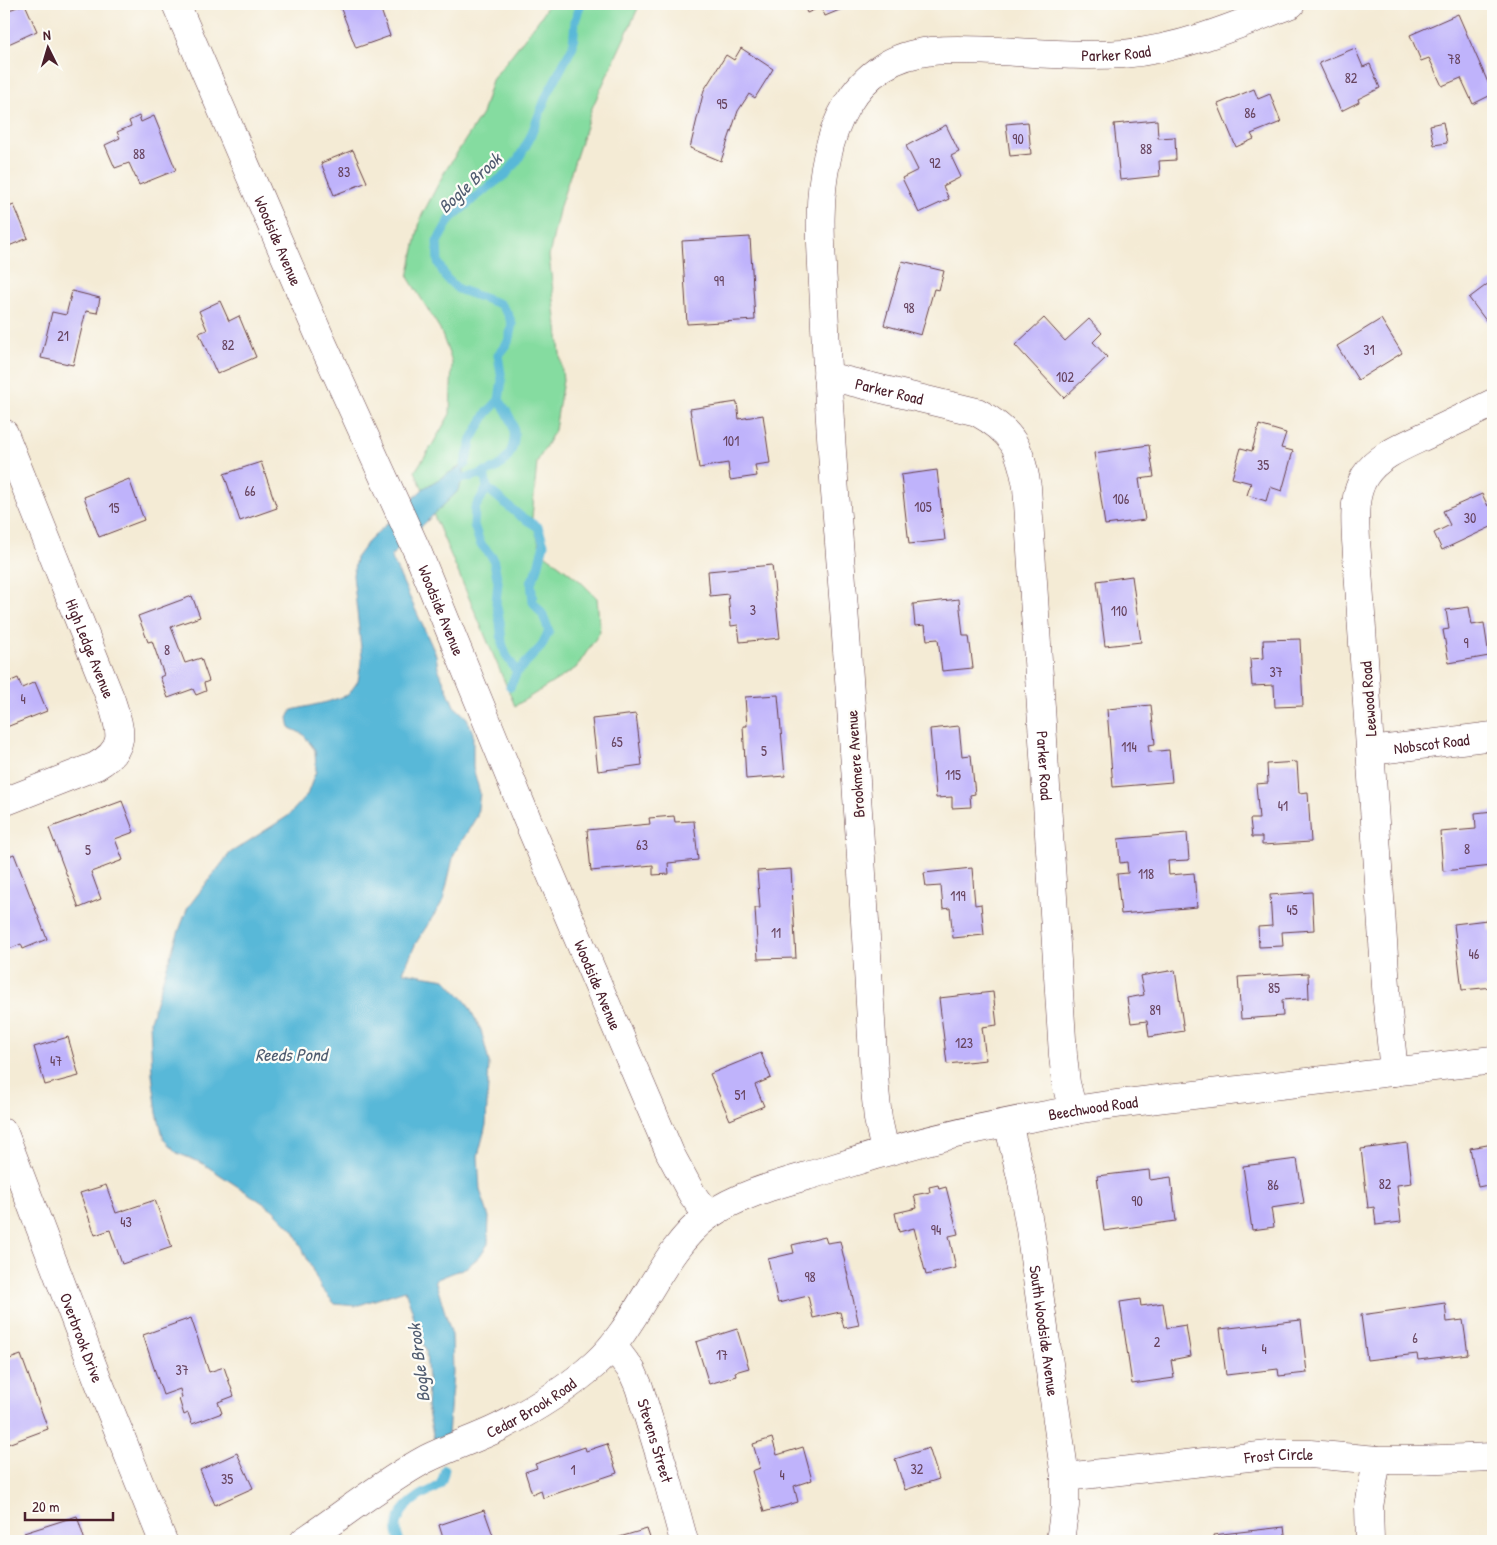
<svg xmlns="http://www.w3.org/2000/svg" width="1497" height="1545" font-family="'Patrick Hand',sans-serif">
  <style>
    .green { fill: #85dca0; stroke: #687e66 }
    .water { fill: #59b8d8; stroke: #526c82 }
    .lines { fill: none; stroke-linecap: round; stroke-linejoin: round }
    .stream { stroke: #59b8d8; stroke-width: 9 }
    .building { fill: #bfb3fb }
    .minor-casing { stroke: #643e44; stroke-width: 29 }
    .minor { stroke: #fff; stroke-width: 28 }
    .labels { text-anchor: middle; stroke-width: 4.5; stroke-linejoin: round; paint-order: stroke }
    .number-label { font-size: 14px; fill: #67445f }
    .street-label { font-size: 16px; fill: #4a1f2b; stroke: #fdfcf7 }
    .water-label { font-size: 18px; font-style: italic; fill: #505c70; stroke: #fdfcf7 }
  </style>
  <rect width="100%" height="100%" fill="#fdfcf7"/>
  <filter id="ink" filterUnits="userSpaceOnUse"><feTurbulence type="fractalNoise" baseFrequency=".02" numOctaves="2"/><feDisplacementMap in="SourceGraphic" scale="10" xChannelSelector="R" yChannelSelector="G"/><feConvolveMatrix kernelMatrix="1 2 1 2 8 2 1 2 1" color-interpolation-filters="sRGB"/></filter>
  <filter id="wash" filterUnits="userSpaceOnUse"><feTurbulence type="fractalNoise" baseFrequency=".0096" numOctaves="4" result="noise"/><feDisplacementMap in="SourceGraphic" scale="20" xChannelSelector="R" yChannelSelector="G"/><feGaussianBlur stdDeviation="1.12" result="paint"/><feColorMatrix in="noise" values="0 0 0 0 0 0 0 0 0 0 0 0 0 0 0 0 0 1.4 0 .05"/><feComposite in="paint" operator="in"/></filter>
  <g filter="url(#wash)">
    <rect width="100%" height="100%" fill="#f4ebd5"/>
    <path class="green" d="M 548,4 L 640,4 L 592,108 L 560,206 L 549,256 L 563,380 L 555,430 L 537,462 L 532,518 L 541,551 L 580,581 L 597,598 L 600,632 L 576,668 L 515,706 L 415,471 L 431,447 L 450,414 L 452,362 L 440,329 L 408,277 L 421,217 L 444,173 L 482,114 L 492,80 L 541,17 Z"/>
    <path class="water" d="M 464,464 L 464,478 L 457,492 L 391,556 L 436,655 L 438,668 L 454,706 L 467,718 L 473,733 L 473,768 L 480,793 L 477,816 L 454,854 L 443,901 L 416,943 L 403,972 L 445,979 L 467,1003 L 481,1030 L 489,1062 L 486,1125 L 478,1156 L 480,1190 L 489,1217 L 488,1244 L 479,1257 L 467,1267 L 435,1280 L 452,1335 L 453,1373 L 448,1435 L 434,1439 L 427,1407 L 428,1382 L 426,1350 L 416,1328 L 412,1310 L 405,1290 L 356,1306 L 335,1304 L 321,1288 L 294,1231 L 272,1209 L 202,1163 L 177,1153 L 164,1140 L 157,1113 L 152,1074 L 150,1021 L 175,941 L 188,907 L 230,853 L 288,816 L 307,795 L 316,771 L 315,750 L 303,734 L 290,728 L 288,718 L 292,710 L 327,702 L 348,695 L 358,681 L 362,657 L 353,575 L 356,558 L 367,543 L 424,488 Z"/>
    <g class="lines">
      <path class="stream" d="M 465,464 L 472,439 L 486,414 L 499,400 L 502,380 L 498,355 L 508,342 L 512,324 L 508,314 L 500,304 L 458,289 L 446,278 L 438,262 L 437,242 L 450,219 L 473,199 L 506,174 L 517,161 L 529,140 L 547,95 L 573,46 L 575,21 L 581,4
        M 484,472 L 487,488 L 520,516 L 538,527 L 544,544 L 537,571 L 531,582 L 533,602 L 543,615 L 549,631 L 541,647 L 517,672 L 510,687
        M 453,480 C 466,478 482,475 494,469 C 501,466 506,460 510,453 C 520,433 511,416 499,400
        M 487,488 L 475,508 L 474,525 L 480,543 L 493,558 L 498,582 L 496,603 L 500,622 L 502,643 L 506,655 L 517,672
        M 400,1541 C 391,1524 402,1508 417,1498 C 424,1492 434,1491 440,1484 C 443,1480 444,1473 445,1469"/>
    </g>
    <g id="blocks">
      <path class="building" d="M 25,4 L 37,31 L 4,46 L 4,12 Z
        M 339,4 L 379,4 L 390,36 L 356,48 Z
        M 803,4 L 854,4 L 825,16 L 821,7 L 807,13 Z
        M 1458,14 L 1493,94 L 1473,104 L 1461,78 L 1442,86 L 1429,58 L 1421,61 L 1410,35 Z
        M 741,48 L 773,69 L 755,98 L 749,94 L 738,111 L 721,161 L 690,148 L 704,90 L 726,55 L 734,60 Z
        M 1355,48 L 1363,67 L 1370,64 L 1380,88 L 1358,99 L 1359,102 L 1341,111 L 1319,63 Z
        M 1254,89 L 1258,99 L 1270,94 L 1281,122 L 1251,134 L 1254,139 L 1236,147 L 1218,104 Z
        M 139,116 L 141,122 L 154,116 L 176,170 L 139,185 L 129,163 L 115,168 L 105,145 L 120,138 L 117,132 L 131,126 L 129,121 Z
        M 1157,120 L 1158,138 L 1175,137 L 1176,160 L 1159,161 L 1160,176 L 1120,180 L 1114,124 Z
        M 1028,122 L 1031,154 L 1010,156 L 1006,124 Z
        M 1443,122 L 1447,143 L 1434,145 L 1430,125 Z
        M 946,125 L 959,152 L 951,156 L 961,177 L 943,186 L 949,199 L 919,213 L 902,178 L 918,170 L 906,146 Z
        M 353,150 L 367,182 L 334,195 L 321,163 Z
        M 4,201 L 6,208 L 14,205 L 28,238 L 4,248 Z
        M 750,237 L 755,320 L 687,324 L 682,241 Z
        M 902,261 L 944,271 L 939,290 L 934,289 L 921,335 L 884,325 Z
        M 1493,280 L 1493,318 L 1487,322 L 1469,298 Z
        M 72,291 L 100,298 L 97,313 L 86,311 L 73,365 L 41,358 L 52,312 L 66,315 Z
        M 220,301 L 229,321 L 239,316 L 256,357 L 217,374 L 199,333 L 207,330 L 199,311 Z
        M 1044,318 L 1065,341 L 1089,319 L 1102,333 L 1093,342 L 1107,357 L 1064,398 L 1015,345 Z
        M 1381,319 L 1402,353 L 1358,380 L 1337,346 Z
        M 737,402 L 739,419 L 763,415 L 770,463 L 755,465 L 757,476 L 730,480 L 728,463 L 699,468 L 690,409 Z
        M 1259,425 L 1286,433 L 1281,448 L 1293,451 L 1282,491 L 1270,487 L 1266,501 L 1247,495 L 1251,483 L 1232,478 L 1241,448 L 1252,451 Z
        M 1149,445 L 1154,477 L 1139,479 L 1145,520 L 1105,525 L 1094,453 Z
        M 261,462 L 277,508 L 240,521 L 224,474 Z
        M 937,470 L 945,540 L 909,544 L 901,475 Z
        M 129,479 L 144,520 L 99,537 L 84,497 Z
        M 1482,494 L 1488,506 L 1493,503 L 1493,526 L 1442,550 L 1434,533 L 1450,525 L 1443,511 Z
        M 772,565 L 780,638 L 740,642 L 738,625 L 731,626 L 728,594 L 710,596 L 708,571 Z
        M 1132,576 L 1141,642 L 1105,646 L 1097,581 Z
        M 192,596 L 200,617 L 171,627 L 185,663 L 201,658 L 209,681 L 204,683 L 206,691 L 196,695 L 193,689 L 168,698 L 160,677 L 164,675 L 152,641 L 148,642 L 138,616 Z
        M 959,599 L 963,636 L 969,636 L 973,668 L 942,671 L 938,639 L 927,640 L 925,625 L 915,626 L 913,604 Z
        M 1469,607 L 1472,625 L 1484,623 L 1489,656 L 1449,663 L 1443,630 L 1449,629 L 1446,610 Z
        M 1300,639 L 1303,706 L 1275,707 L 1274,685 L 1252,686 L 1250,659 L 1264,658 L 1263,640 Z
        M 18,678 L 22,688 L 35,682 L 47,711 L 4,728 L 4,684 Z
        M 778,695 L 785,776 L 746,779 L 743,726 L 747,726 L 745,697 Z
        M 1151,705 L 1155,744 L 1148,745 L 1149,752 L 1169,750 L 1172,782 L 1113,787 L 1107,709 Z
        M 636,714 L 642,765 L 598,771 L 592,719 Z
        M 959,726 L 962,756 L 971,755 L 975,794 L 970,795 L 971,807 L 952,808 L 952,797 L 936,798 L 930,729 Z
        M 1297,762 L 1299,793 L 1308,792 L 1311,842 L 1262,845 L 1262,837 L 1252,837 L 1250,819 L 1259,819 L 1256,784 L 1268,783 L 1267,764 Z
        M 122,801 L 134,832 L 115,839 L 123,860 L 91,872 L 101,899 L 79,908 L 49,828 Z
        M 1493,811 L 1493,866 L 1443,871 L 1440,832 L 1476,829 L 1475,813 Z
        M 674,816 L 675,822 L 694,821 L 698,860 L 668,863 L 669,874 L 653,875 L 653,865 L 591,871 L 587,830 L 650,824 L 649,818 Z
        M 1187,833 L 1189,860 L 1168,861 L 1169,875 L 1194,873 L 1197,907 L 1121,914 L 1117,874 L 1128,873 L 1127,862 L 1120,863 L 1118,839 Z
        M 14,854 L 47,939 L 23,949 L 21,944 L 7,950 L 4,942 L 4,858 Z
        M 972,868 L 975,905 L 981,904 L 984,935 L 953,938 L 950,908 L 943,909 L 941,886 L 926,887 L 924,873 Z
        M 791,869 L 796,958 L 758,959 L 755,908 L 760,908 L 757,871 Z
        M 1312,892 L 1314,930 L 1282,932 L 1283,946 L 1259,947 L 1258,927 L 1272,926 L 1270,895 Z
        M 1487,920 L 1489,931 L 1493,930 L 1493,947 L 1490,948 L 1492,961 L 1493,961 L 1493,987 L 1462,990 L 1454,924 Z
        M 1175,970 L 1184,1031 L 1149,1037 L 1147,1021 L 1131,1023 L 1127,998 L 1144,995 L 1140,976 Z
        M 1308,973 L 1309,998 L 1282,1000 L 1283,1016 L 1241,1019 L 1238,977 Z
        M 993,992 L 997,1025 L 982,1027 L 986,1060 L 947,1064 L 939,998 Z
        M 68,1037 L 79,1076 L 45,1085 L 34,1047 Z
        M 761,1053 L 771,1078 L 755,1085 L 764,1106 L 730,1120 L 710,1074 Z
        M 1407,1143 L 1412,1183 L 1397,1185 L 1401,1222 L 1376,1225 L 1374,1207 L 1368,1208 L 1361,1149 Z
        M 1493,1144 L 1493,1184 L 1478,1187 L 1470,1148 Z
        M 1297,1159 L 1304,1203 L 1271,1208 L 1274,1227 L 1252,1230 L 1243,1166 Z
        M 1149,1170 L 1150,1180 L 1171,1177 L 1176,1221 L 1104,1231 L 1097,1176 Z
        M 106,1185 L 116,1213 L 155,1200 L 172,1247 L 122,1264 L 110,1230 L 95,1235 L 80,1193 Z
        M 938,1185 L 939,1189 L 946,1187 L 958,1234 L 949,1236 L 956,1268 L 926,1275 L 914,1228 L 899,1232 L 895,1213 L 917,1208 L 914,1195 L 930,1192 L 929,1187 Z
        M 825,1237 L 827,1243 L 840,1241 L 859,1325 L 844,1328 L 840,1312 L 813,1318 L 808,1296 L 778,1303 L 768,1259 L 794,1253 L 792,1245 Z
        M 1140,1299 L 1141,1306 L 1163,1303 L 1167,1328 L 1186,1325 L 1191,1356 L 1171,1360 L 1174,1378 L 1132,1384 L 1120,1302 Z
        M 1445,1303 L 1447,1322 L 1463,1320 L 1468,1354 L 1418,1360 L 1417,1354 L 1367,1360 L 1361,1315 Z
        M 191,1318 L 209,1372 L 224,1367 L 234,1396 L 218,1402 L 222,1413 L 192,1424 L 188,1413 L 184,1415 L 179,1399 L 182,1398 L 180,1389 L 163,1395 L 143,1335 Z
        M 1301,1320 L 1307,1373 L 1279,1376 L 1278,1369 L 1226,1375 L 1220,1329 Z
        M 737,1329 L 749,1368 L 735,1372 L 736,1376 L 709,1384 L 696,1342 Z
        M 21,1355 L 48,1429 L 5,1445 L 4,1361 Z
        M 772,1438 L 777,1455 L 803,1447 L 812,1480 L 794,1486 L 798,1502 L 764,1512 L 752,1471 L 760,1468 L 753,1444 Z
        M 607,1444 L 617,1473 L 543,1498 L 541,1490 L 532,1494 L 525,1472 L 537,1468 L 535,1464 L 585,1447 L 586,1451 Z
        M 929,1448 L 939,1479 L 905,1490 L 895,1459 Z
        M 237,1453 L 253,1488 L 215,1505 L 200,1470 Z
        M 484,1510 L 495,1541 L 444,1541 L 439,1525 Z
        M 77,1516 L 85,1541 L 26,1541 L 24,1533 Z
        M 1284,1527 L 1286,1541 L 1214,1541 L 1213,1535 Z
        M 647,1529 L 651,1541 L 606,1541 Z"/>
    </g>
  </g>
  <g filter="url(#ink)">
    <use href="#blocks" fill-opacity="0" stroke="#643e44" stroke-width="1"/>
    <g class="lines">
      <g class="minor-casing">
        <g id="minor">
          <path id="s1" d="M 176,4 L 322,342 L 418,553 L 527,819 L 670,1153 L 692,1194 L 708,1216"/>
          <path id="s2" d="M 827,376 L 977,412 C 1013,432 1020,447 1027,487 L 1063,1055 L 1066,1083 L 1073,1111"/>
          <path id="s3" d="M 4,433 L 111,700 C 121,731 128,748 96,766 L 4,802"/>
          <path id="s4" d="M 1371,751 L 1493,736"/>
          <path d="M 1394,1072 L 1387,1001 L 1356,540 C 1355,519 1353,495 1365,476 C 1379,454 1409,444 1431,433 C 1452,423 1473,413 1493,403"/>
          <path id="s5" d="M 1008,1123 L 1021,1177 L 1030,1229 L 1065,1477 L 1065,1506 L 1060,1541"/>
          <path id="s6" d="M 4,1133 L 98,1380 L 163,1541"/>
          <path id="s7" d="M 885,1151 L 878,1119 L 875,1089 C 864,898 852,707 837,517 C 831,446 827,375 824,304 C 822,256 816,206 827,158 C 834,122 852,87 883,67 C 917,45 960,50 998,51 C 1039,53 1082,57 1123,54 C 1182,49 1236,26 1291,4"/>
          <path id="s8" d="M 613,1346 L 632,1371 L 639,1387 L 668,1482 L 684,1541"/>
          <path id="s9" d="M 1065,1477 L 1278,1454 L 1310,1454 L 1377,1460 L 1415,1460 L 1493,1457"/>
          <path id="s10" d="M 304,1541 C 343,1515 385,1481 426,1459 C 450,1447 476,1439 500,1427 C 533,1410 567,1389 595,1364 C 640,1324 660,1251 708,1216 C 742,1192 788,1182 827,1170 C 897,1147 968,1129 1041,1116 C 1109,1103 1178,1097 1247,1089 C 1329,1079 1411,1070 1493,1060"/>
          <path d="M 1370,1541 L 1369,1507 L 1377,1460"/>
        </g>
      </g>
      <use href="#minor" class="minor"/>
    </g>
  </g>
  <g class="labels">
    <g class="number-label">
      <text x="1454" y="64">78</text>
      <text x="1351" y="83">82</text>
      <text x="722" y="109">95</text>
      <text x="1250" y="118">86</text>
      <text x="1018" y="144">90</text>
      <text x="1146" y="154">88</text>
      <text x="139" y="159">88</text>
      <text x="935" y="168">92</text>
      <text x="344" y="177">83</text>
      <text x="719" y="286">99</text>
      <text x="909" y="313">98</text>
      <text x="63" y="341">21</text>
      <text x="228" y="350">82</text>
      <text x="1369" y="355">31</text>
      <text x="1065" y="382">102</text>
      <text x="731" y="446">101</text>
      <text x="1263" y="470">35</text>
      <text x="250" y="496">66</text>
      <text x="1121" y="504">106</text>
      <text x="923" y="512">105</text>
      <text x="114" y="513">15</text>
      <text x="1470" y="523">30</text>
      <text x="753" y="615">3</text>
      <text x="1119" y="616">110</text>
      <text x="1466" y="648">9</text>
      <text x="167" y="655">8</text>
      <text x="1276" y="677">37</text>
      <text x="23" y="704">4</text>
      <text x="617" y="747">65</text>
      <text x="1129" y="752">114</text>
      <text x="764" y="756">5</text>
      <text x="953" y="780">115</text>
      <text x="1283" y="811">41</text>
      <text x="642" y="850">63</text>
      <text x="1467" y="854">8</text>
      <text x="88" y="855">5</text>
      <text x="1146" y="879">118</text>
      <text x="958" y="901">119</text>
      <text x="1292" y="915">45</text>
      <text x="776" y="938">11</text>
      <text x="1474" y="959">46</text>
      <text x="1274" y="993">85</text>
      <text x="1155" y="1015">89</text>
      <text x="964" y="1048">123</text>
      <text x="56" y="1066">47</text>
      <text x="740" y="1100">51</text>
      <text x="1385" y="1189">82</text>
      <text x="1273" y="1190">86</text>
      <text x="1137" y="1206">90</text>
      <text x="126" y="1227">43</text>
      <text x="936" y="1235">94</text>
      <text x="810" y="1282">98</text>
      <text x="1415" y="1343">6</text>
      <text x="1157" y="1347">2</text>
      <text x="1264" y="1354">4</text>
      <text x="722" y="1360">17</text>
      <text x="182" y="1375">37</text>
      <text x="917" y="1474">32</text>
      <text x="573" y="1475">1</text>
      <text x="782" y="1480">4</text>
      <text x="227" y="1484">35</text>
    </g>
    <g class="street-label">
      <text dy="6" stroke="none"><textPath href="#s7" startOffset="1342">Parker Road</textPath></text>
      <text dy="6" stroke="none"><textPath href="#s1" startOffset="258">Woodside Avenue</textPath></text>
      <text dy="6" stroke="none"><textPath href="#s2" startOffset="64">Parker Road</textPath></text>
      <text dy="6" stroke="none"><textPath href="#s1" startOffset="662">Woodside Avenue</textPath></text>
      <text dy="6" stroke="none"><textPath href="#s3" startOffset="232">High Ledge Avenue</textPath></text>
      <text transform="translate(1368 699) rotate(-94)" y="6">Leewood Road</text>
      <text dy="6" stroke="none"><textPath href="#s4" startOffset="61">Nobscot Road</textPath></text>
      <text transform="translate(855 764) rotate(-94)" y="6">Brookmere Avenue</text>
      <text dy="6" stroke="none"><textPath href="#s2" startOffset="528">Parker Road</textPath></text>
      <text dy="6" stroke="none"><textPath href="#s1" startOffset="1068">Woodside Avenue</textPath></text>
      <text dy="6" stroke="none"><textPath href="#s10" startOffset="931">Beechwood Road</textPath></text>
      <text dy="6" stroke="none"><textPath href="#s5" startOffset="211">South Woodside Avenue</textPath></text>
      <text dy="6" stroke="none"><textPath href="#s6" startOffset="219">Overbrook Drive</textPath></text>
      <text dy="6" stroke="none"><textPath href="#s10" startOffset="264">Cedar Brook Road</textPath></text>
      <text dy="6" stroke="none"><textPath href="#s8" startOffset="105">Stevens Street</textPath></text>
      <text dy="6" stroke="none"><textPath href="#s9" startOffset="215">Frost Circle</textPath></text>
    </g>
    <g class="water-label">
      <text transform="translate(470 183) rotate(-43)" y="6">Bogle Brook</text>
      <text x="291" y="1061">Reeds Pond</text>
      <text transform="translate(419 1363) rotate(-97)" y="6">Bogle Brook</text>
    </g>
  </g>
  <rect width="1497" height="1545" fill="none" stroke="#fdfcf7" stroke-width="20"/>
  <g transform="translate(48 48) rotate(355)" stroke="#fdfcf7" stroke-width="4" paint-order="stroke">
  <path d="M0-4L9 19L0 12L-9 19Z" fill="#4a1f2b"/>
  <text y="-8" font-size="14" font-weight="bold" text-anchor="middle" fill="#4a1f2b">N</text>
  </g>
  <path d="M25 1512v8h88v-8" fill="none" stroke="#4a1f2b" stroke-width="2.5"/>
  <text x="32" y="1512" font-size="15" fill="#4a1f2b" stroke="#fdfcf7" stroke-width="4" paint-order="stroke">20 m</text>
</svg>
